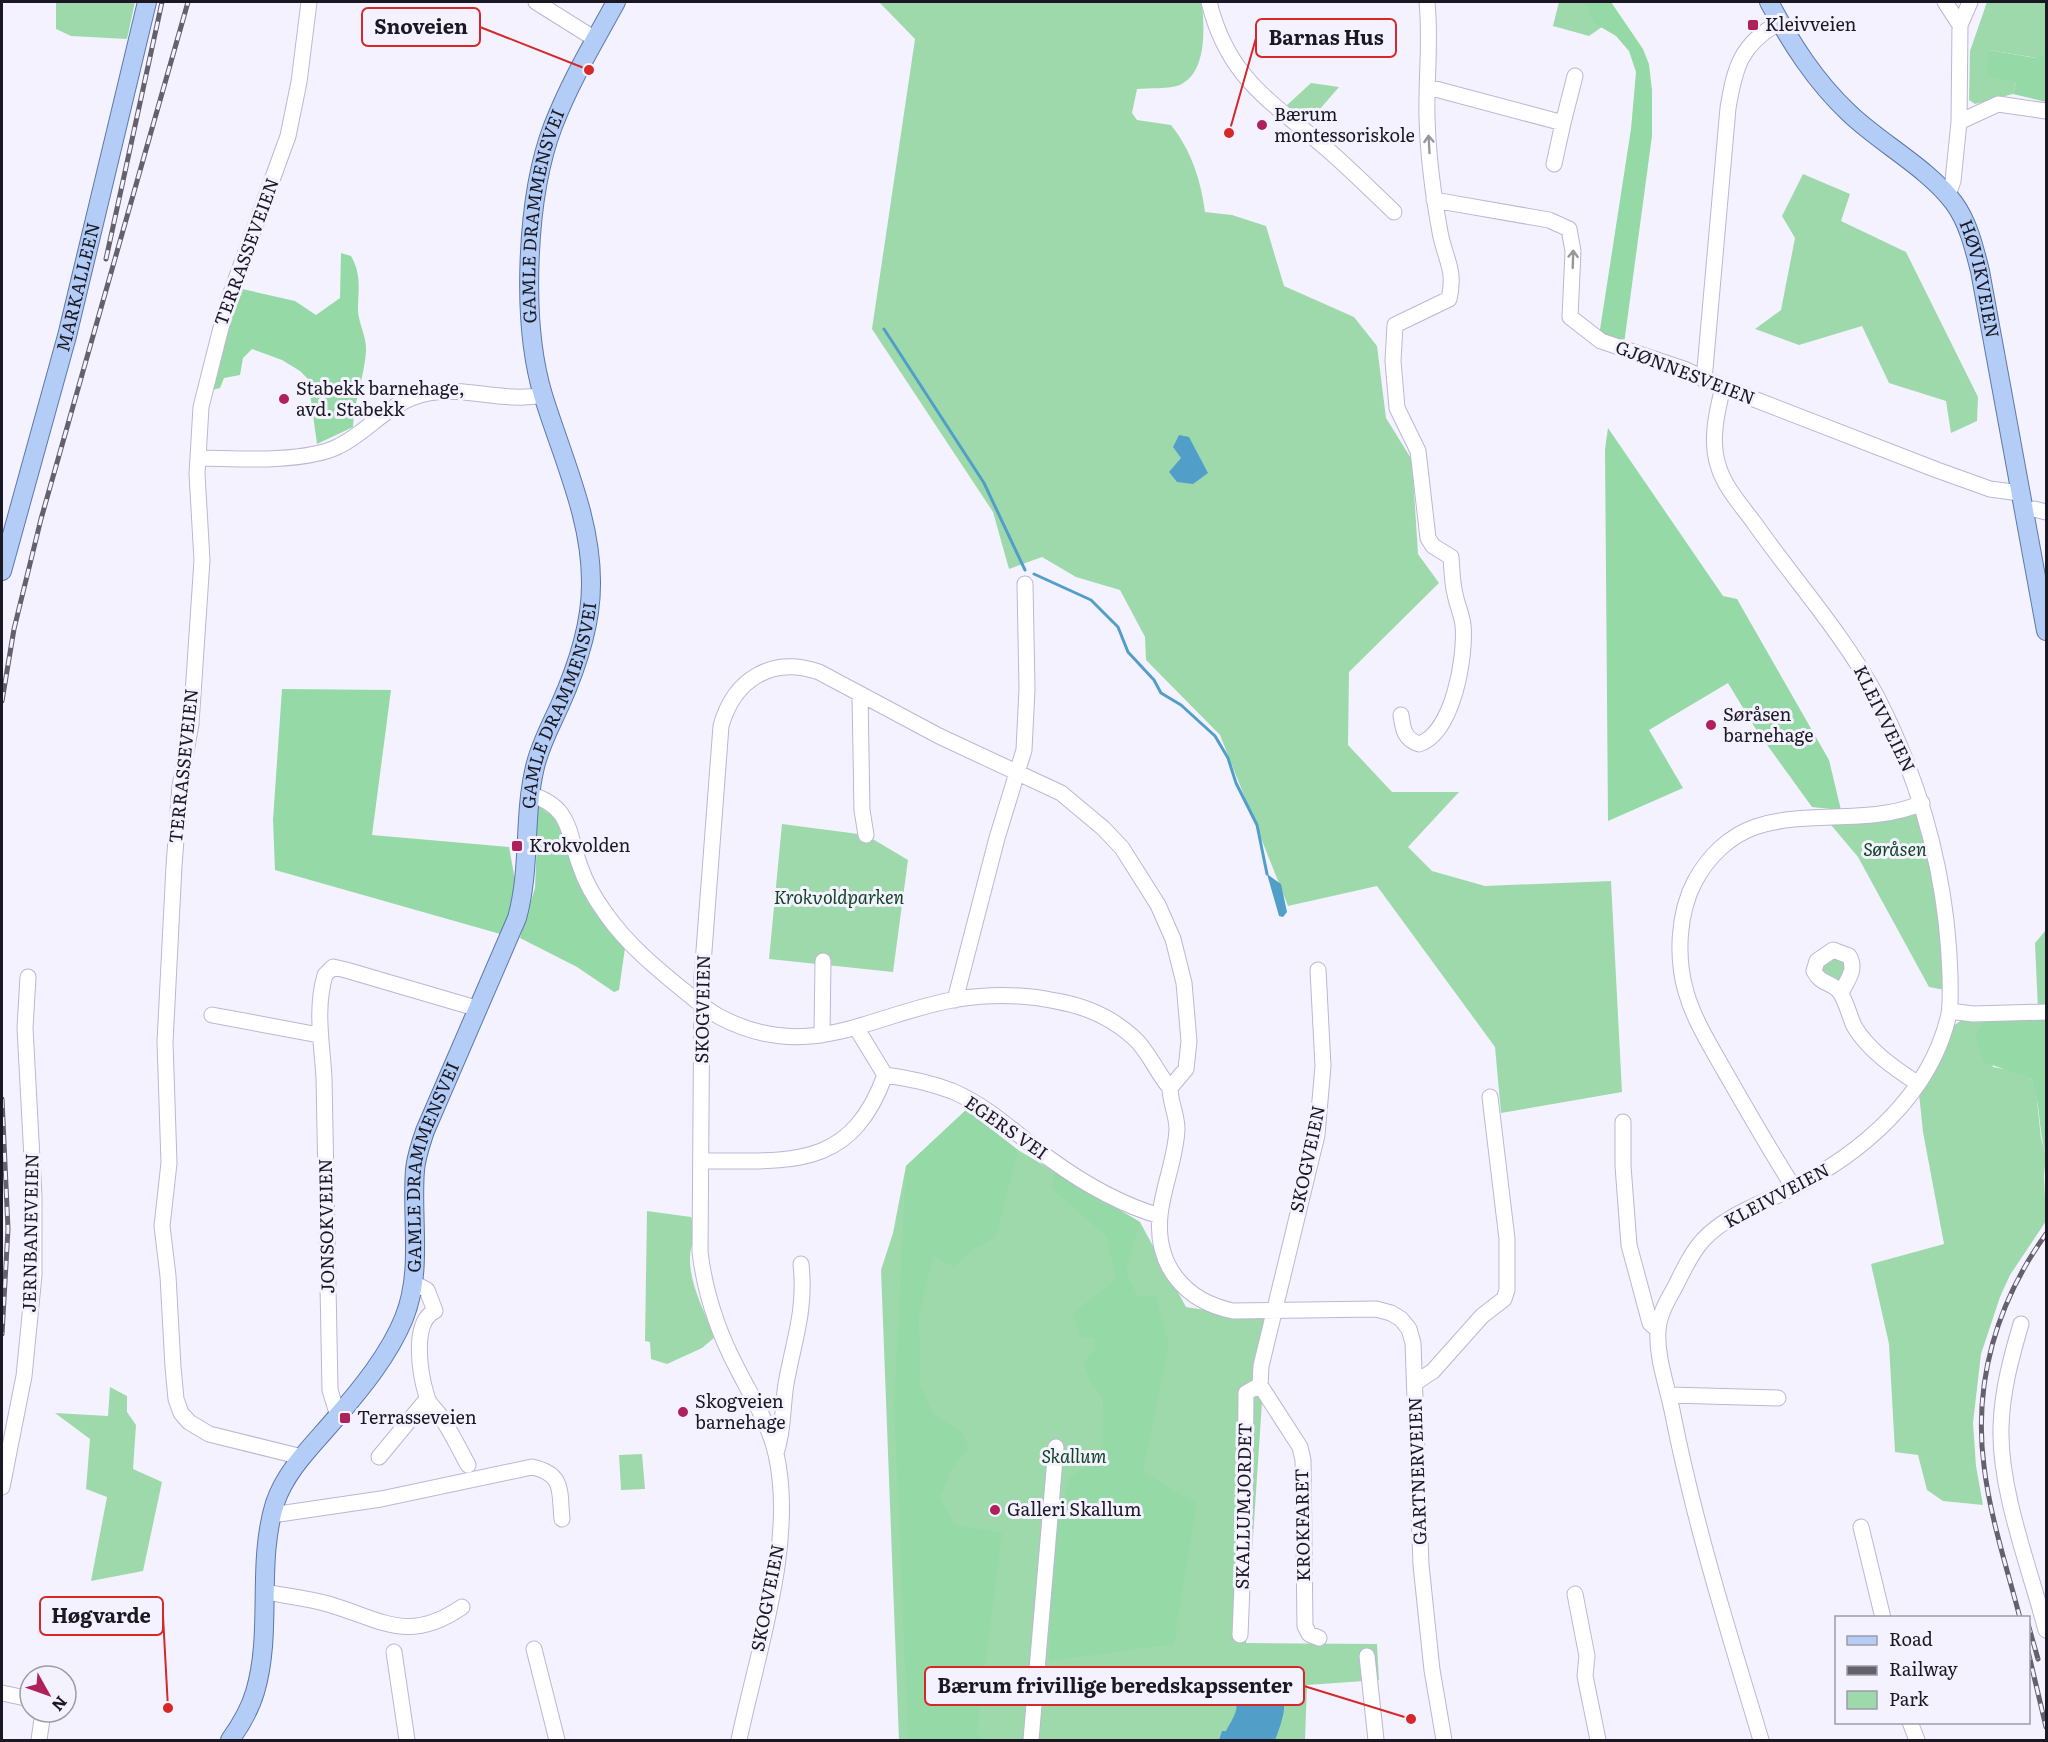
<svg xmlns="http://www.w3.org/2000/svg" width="2048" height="1742" font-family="Literata,serif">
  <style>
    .green { fill: #9ed9ac }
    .forest { fill: #95d9a6 }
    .water { fill: #519fc9 }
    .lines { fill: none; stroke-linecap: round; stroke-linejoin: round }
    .stream { stroke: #519fc9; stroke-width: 3 }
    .minor-casing { stroke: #bdb6d4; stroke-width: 17 }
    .major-casing { stroke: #5d78a8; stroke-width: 20 }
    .minor { stroke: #fff; stroke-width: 15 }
    .major { stroke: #b3cdf6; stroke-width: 18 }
    .rail-casing { stroke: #64616d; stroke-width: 5 }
    .rail { stroke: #f5f2ff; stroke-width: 3; stroke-dasharray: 9; stroke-linecap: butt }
    .oneway { stroke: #98979c }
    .poi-dot { fill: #af215b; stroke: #f5f2ff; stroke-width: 2 }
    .labels { text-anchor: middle; stroke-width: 6; stroke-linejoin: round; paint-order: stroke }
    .poi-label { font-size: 18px; fill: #1b1823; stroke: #f5f2ff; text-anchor: start }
    .street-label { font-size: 18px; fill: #1b1823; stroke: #f5f2ff }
    .park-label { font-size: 18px; font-style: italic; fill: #114424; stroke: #f5f2ff }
    .leader { fill: none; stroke: #d62828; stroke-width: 2 }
    .callout-dot { fill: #d62828; stroke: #f5f2ff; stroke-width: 2 }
    .callout { fill: #f5f2ff; stroke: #d62828; stroke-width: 2 }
    .callout-label { font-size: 20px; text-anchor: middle; font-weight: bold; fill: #1b1823 }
  </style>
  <rect width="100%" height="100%" fill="#f5f2ff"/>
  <path class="green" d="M 56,2 L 135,2 L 127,39 L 71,36 L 56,29 Z
    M 879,2 L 1202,2 C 1204,26 1208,72 1180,85 C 1169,89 1149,88 1137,89 L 1132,113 L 1137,120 L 1171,125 C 1191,150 1201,180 1205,212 L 1232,215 L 1266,226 L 1284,286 L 1354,317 L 1377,346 L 1386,418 L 1412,460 L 1418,554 L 1439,583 L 1349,672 L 1348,745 L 1392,792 L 1459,792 L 1408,847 L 1432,871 L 1485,886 L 1611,881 L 1622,1092 L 1501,1113 L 1495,1047 L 1377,886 L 1288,906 L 1220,735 L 1146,660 L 1145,637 L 1120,590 L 1076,577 L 1042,557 L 1009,569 L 993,512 L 872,329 L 915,39 Z
    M 1559,2 L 1597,2 L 1609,22 L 1589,36 L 1553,26 Z
    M 1987,2 L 2046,2 L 2046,52 L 2037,58 L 1989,50 L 2016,83 L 2013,94 L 1975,104 L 1969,100 L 1970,51 Z
    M 1311,83 L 1339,87 L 1307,124 L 1285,107 Z
    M 1803,174 L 1850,194 L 1841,221 L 1906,252 L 1978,397 L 1977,421 L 1951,433 L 1946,401 L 1889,383 L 1862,326 L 1799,345 L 1755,329 L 1781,310 L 1795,238 L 1782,216 Z
    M 1922,806 L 1940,886 L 1945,990 L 1929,987 L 1858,857 L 1826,819 Z
    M 782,824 L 866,835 L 908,860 L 893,972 L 769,959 Z
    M 2046,930 L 2046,1010 L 2038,1011 L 2035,943 Z
    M 1831,958 L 1843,961 L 1847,966 L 1843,979 L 1837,983 L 1822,973 L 1822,967 Z
    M 1985,1019 L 1993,1067 L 2016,1071 L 2031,1078 L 2036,1091 L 2041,1138 L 2046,1155 L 2044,1176 L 2046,1221 L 2010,1275 L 2000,1297 L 1981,1354 L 1973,1423 L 1976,1466 L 1983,1505 L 1943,1501 L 1927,1490 L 1918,1455 L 1895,1452 L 1889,1344 L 1871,1264 L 1944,1244 L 1923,1132 L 1919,1094 L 1953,1026 L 1962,1020 Z
    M 966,1110 L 1018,1150 L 1140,1222 L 1186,1307 L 1269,1320 L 1255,1355 L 1252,1376 L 1262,1402 L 1246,1643 L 1377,1644 L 1379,1680 L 1307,1685 L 1305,1740 L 899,1740 L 881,1270 L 893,1233 L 906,1166 Z
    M 647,1211 L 691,1217 C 699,1235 691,1240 690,1257 C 689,1284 705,1313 715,1337 L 702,1348 L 667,1364 L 651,1359 L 650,1342 L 645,1341 Z
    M 110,1387 L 127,1396 L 127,1412 L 136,1425 L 133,1469 L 162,1482 L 143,1571 L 91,1581 L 107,1497 L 86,1489 L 90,1439 L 55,1413 L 108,1416 Z
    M 642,1454 L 645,1489 L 621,1490 L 619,1455 Z"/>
  <path class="forest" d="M 1586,2 L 1611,2 L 1643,49 L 1649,64 L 1652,90 L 1652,136 L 1624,344 L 1599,336 L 1631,129 L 1636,72 L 1629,51 L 1616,36 L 1594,23 Z
    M 1989,50 L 2036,58 L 2046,52 L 2046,102 L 2013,94 L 2016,83 L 1986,75 Z
    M 341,253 L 351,256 C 362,275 358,291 358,311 C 359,325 367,337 366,352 C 364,378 354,401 353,427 L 317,444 L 308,379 L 300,371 L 282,360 L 252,349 L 243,358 L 240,375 L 224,378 L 220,388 L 212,390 L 238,288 L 295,301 L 316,315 L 340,298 Z
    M 1608,428 L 1723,596 L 1737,599 L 1829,760 L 1841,810 L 1812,807 L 1757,731 L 1728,683 L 1649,730 L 1683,788 L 1608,821 L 1605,449 Z
    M 282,689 L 391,690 L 372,835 L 509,847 L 516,885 L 511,937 L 275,870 L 273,820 Z
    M 529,794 L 545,811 L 558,819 L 578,883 L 593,910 L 625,948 L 619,990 L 614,992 L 577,967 L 520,938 L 535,888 L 537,838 Z
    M 2046,1018 L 2046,1155 C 2038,1130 2041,1102 2031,1078 L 1983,1062 L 1975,1035 L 1985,1019 Z
    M 966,1110 L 1018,1150 L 996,1237 L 973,1249 L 954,1267 L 933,1256 L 919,1315 L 920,1384 L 934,1415 L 962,1431 L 969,1448 L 952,1469 L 940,1497 L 954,1524 L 1002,1533 L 977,1732 L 984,1740 L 908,1740 L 894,1405 L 906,1166 Z
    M 1054,1172 L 1140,1222 L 1126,1271 L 1137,1296 L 1156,1296 L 1169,1345 L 1143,1472 L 1197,1504 L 1174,1644 L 1049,1661 L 1055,1522 L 1070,1476 L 1102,1457 L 1103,1399 L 1092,1385 L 1083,1363 L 1095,1348 L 1093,1338 L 1081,1338 L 1073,1313 L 1116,1279 L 1106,1236 L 1052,1188 Z"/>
  <path class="water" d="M 1179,435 L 1189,437 L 1208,473 L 1193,484 L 1177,482 L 1169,472 L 1181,458 L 1173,447 Z
    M 1267,874 L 1281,884 L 1287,912 L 1283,917 L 1279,916 Z
    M 1244,1681 C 1289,1688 1291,1699 1275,1740 L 1219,1740 L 1222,1731 L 1226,1731 C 1232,1719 1241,1710 1234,1695 L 1238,1686 Z"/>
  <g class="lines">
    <path class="stream" d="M 884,329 L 984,483 L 1025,570
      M 1034,574 L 1091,600 L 1118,627 L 1128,652 L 1154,680 L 1161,693 L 1181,705 L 1215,736 L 1228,758 L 1236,783 L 1257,825 L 1267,874"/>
    <g class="minor-casing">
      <path id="minor" d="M 536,2 L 595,39
        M 1209,2 C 1228,79 1271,101 1327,149 C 1350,169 1372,191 1394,212
        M 1945,2 L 1960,25
        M 1428,87 L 1563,123 L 1554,164
        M 1959,122 L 1960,25 L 1970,2
        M 1563,123 L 1575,76
        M 1948,195 L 1953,181 L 1959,122 L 1998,104 L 2046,111
        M 1434,200 L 1549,220 L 1569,229 L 1573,251 L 1570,317 L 1601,341 L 1684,369 L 1723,387 L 1937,470 L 1990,489 L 2020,493
        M 1704,380 L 1728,108 C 1735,66 1741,44 1780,22
        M 1723,387 C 1717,411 1710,440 1718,465 C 1724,487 1742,506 1755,524 C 1796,582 1844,635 1877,697 C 1922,785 1947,877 1950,975 C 1950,988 1951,1002 1949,1014 C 1931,1095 1861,1154 1791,1189 C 1761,1204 1726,1215 1703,1240 C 1691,1253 1683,1271 1675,1287 C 1667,1301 1659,1315 1658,1330 C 1656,1358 1668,1388 1673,1415 C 1695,1526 1729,1633 1761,1740
        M 198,458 C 235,459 307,463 339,446 C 371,430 388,401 429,393 C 466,386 505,403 543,395
        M 2024,511 L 2034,509 L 2046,512
        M 860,695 L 862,810 L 866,835
        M 1401,715 C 1403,729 1404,739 1419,744 C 1453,733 1466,657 1463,625 C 1462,615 1457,605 1455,594 C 1452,582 1452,569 1451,557 L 1433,546 L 1428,538 L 1418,451 L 1397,408 L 1393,361 L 1395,325 L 1449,299 C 1456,269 1445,260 1440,232 C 1433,194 1428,156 1427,117 C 1426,78 1431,41 1427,2
        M 529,794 C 572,807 567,831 580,866 C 586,884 595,899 606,914 C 627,944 655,967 683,990 C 695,999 706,1010 720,1017 C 809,1064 871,1014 957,999 C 990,994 1023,994 1056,1001 C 1085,1006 1111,1017 1133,1037 C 1149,1051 1156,1072 1170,1088
        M 1318,970 L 1323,1066 L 1317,1135 L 1261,1366 L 1260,1385 L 1300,1447 L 1303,1460 L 1305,1626 L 1309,1634 L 1319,1638
        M 1841,993 C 1847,980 1857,970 1849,956 L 1833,950 L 1817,961 L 1814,971 C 1820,984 1831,982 1839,991 C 1846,1000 1849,1015 1854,1026 C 1868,1050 1894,1068 1917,1083
        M 955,1000 L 997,838 L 1024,750 L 1027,689 L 1025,584
        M 1950,1011 L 1973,1014 L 2046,1012
        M 212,1015 L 319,1035
        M 857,1029 L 885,1075
        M 822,1035 L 823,961
        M 885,1075 C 908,1078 931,1083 952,1091 C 990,1107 1018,1136 1050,1159 C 1083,1183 1122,1205 1160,1216
        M 1623,1122 L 1623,1166 L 1629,1245 L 1650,1323 L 1658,1330
        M 701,1161 C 788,1160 850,1172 885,1075
        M 1794,1188 C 1769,1149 1747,1110 1724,1070 C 1710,1045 1694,1020 1686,992 C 1676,957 1678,913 1695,881 C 1708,857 1729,836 1755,827 C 1808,809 1869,826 1922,803
        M 414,1283 L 427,1290 L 435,1311 C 411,1322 420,1375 427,1397 C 429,1405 439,1412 443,1420 C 452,1434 460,1450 468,1465
        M 2021,1324 C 2011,1358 2002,1391 2001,1427 C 1999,1490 2030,1569 2046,1630
        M 1415,1383 L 1433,1371 L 1482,1316 L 1504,1299 L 1507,1290 L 1507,1239 L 1490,1097
        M 1669,1395 L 1778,1398
        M 338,1416 L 330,1390 L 324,1078 C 322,1042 315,1010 325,975 L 333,967 L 346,970 L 479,1009
        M 776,1453 C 784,1430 782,1408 786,1384 C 794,1339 806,1311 801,1264
        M 302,1457 L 209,1434 L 189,1422 L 181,1413 L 176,1399 L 173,1367 L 168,1276 L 162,1226 L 169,1163 L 165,1042 L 174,866 L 180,786 L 191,724 L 202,560 L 197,474 L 201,407 L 227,304 L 288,136 L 299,82 L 309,2
        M 379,1457 L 427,1399
        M 2,1487 L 24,1376 L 34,1275 L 34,1196 L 25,1028 L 28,977
        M 272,1515 L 381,1499 L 532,1467 C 565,1474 559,1492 562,1519
        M 1861,1527 L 1883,1618
        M 265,1592 C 286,1596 308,1598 328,1604 C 383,1620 408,1644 462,1607
        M 1575,1594 L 1587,1656 L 1585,1676 L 1598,1740
        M 1240,1635 L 1245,1513 L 1246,1393 L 1260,1385
        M 534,1649 L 557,1740
        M 394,1652 L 407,1740
        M 1367,1656 L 1376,1740
        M 2,1693 L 30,1699
        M 1910,1722 L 1917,1740
        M 39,1740 L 43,1712
        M 739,1740 C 757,1653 796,1542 776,1454 C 769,1423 751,1396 737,1368 C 717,1330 705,1293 700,1252 L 702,977 L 721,726 C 734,679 772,656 819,672 L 939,736 L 1061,793 L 1103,828 L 1122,848 L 1158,905 L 1173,939 L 1184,983 L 1189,1041 L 1186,1069 L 1170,1088 C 1170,1102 1177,1115 1177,1129 C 1176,1158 1163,1186 1160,1215 C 1155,1266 1185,1301 1233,1311 L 1376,1309 L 1391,1313 L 1401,1319 L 1409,1329 L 1413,1343 L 1421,1565 L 1432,1670 L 1444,1740
        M 1031,1740 L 1056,1447"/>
    </g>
    <g class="major-casing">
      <g id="major">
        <path id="s1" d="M 1769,2 C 1791,43 1815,81 1849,113 C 1880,143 1928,168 1954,203 C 1968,222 1974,247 1980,271 L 2046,631"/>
        <path id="s2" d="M 2,571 L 67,336 L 147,2"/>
        <path id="s3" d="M 230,1740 C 240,1726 250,1709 255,1692 C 273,1632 256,1564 275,1503 C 286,1470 313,1445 335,1419 C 361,1389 389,1355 404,1318 C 423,1271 411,1219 415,1170 C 416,1157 421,1143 425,1131 L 517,918 C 531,868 523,817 535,767 C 540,745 551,725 560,705 C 577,667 591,626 591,585 C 592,519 562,457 543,395 C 521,322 526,197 553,126 C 570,82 594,42 616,2"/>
      </g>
    </g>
    <use href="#minor" class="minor"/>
    <use href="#major" class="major"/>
    <g class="rail-casing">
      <path id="rail" d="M 106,259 L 162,2
        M 2,701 L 14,629 L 41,519 L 188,2
        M 2,1099 L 8,1229 L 2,1334
        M 2020,1618 C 2007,1568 1990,1517 1984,1466 C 1973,1382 1997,1302 2046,1234
        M 2028,1624 L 2038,1659
        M 2028,1651 L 2046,1727"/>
    </g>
    <use href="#rail" class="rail"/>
  </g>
  <defs><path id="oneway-shaft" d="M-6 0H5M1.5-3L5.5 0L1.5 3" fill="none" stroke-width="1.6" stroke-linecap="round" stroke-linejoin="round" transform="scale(1.5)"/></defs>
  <g class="oneway">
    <use href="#oneway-shaft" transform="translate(1429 144) rotate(-93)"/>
    <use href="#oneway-shaft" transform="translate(1573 259) rotate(-88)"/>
  </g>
  <g class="poi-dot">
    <rect x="1747" y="19" width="12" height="12" rx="3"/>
    <circle cx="1262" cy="125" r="6"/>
    <circle cx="284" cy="399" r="6"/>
    <circle cx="1711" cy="725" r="6"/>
    <rect x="511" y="840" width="12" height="12" rx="3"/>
    <circle cx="683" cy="1412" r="6"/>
    <rect x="339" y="1412" width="12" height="12" rx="3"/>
    <circle cx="995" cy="1510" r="6"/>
  </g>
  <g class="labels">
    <g class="poi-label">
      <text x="1765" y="31">Kleivveien</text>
      <text x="1274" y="121">Bærum<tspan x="1274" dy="21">montessoriskole</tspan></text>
      <text x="296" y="395">Stabekk barnehage,<tspan x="296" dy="21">avd. Stabekk</tspan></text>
      <text x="1723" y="721">Søråsen<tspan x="1723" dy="21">barnehage</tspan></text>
      <text x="529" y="852">Krokvolden</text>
      <text x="695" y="1408">Skogveien<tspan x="695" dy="21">barnehage</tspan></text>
      <text x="357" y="1424">Terrasseveien</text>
      <text x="1007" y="1516">Galleri Skallum</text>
    </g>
    <g class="street-label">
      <text dy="6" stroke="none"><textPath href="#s3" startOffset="1616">GAMLE DRAMMENSVEI</textPath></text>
      <text transform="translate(247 252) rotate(-70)" y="6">TERRASSEVEIEN</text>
      <text dy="6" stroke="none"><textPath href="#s1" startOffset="357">HØVIKVEIEN</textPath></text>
      <text dy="6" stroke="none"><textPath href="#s2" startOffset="294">MARKALLEEN</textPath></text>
      <text transform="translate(1685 373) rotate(21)" y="6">GJØNNESVEIEN</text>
      <text dy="6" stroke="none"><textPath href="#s3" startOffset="1112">GAMLE DRAMMENSVEI</textPath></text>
      <text transform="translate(1884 719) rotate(64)" y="6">KLEIVVEIEN</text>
      <text transform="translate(184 766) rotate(-84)" y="6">TERRASSEVEIEN</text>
      <text transform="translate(703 1009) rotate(-89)" y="6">SKOGVEIEN</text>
      <text transform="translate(1006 1128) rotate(35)" y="6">EGERS VEI</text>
      <text transform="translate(1308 1159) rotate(-78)" y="6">SKOGVEIEN</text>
      <text dy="6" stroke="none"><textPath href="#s3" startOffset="627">GAMLE DRAMMENSVEI</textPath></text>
      <text transform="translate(1777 1196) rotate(-28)" y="6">KLEIVVEIEN</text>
      <text transform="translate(327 1226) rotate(-91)" y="6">JONSOKVEIEN</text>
      <text transform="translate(31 1233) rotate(-89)" y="6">JERNBANEVEIEN</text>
      <text transform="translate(1418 1471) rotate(-92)" y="6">GARTNERVEIEN</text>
      <text transform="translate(1244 1506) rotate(-89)" y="6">SKALLUMJORDET</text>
      <text transform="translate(1303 1525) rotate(-91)" y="6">KROKFARET</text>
      <text transform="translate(768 1598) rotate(-79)" y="6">SKOGVEIEN</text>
    </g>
    <g class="park-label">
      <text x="1895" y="856">Søråsen</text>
      <text x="839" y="904">Krokvoldparken</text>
      <text x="1074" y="1463">Skallum</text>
    </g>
  </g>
  <path class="leader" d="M589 70L480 27M1229 133L1256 38M168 1708L163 1616M1411 1719L1304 1686"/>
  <g class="callout-dot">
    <circle cx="589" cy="70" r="6"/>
    <circle cx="1229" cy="133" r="6"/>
    <circle cx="168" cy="1708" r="6"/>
    <circle cx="1411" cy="1719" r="6"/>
  </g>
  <g class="callout">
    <rect x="362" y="8" width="118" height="38" rx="6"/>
    <rect x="1256" y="19" width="140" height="38" rx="6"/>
    <rect x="40" y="1597" width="123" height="38" rx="6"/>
    <rect x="925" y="1667" width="379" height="38" rx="6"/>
  </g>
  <g class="callout-label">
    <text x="421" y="34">Snoveien</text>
    <text x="1326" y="45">Barnas Hus</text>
    <text x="101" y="1623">Høgvarde</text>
    <text x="1115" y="1693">Bærum frivillige beredskapssenter</text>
  </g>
  <rect width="2048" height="1742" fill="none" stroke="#1b1823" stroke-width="6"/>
  <rect x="1835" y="1616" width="195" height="108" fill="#f5f2ff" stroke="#9e9ba7" stroke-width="1.5"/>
  <rect x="1847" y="1636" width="30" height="9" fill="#b3cdf6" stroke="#9e9ba7" stroke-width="1.5"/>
  <text x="1889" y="1646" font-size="18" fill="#1b1823">Road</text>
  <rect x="1847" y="1666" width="30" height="9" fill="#64616d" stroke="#9e9ba7" stroke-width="1.5"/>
  <text x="1889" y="1676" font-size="18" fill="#1b1823">Railway</text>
  <rect x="1847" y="1691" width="30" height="18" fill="#9ed9ac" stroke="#9e9ba7" stroke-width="1.5"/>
  <text x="1889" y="1706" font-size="18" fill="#1b1823">Park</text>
  <g transform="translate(48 1694) rotate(130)"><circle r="28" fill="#f5f2ff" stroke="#9e9ba7" stroke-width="1.5"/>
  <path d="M0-4.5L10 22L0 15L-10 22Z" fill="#af215b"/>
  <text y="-9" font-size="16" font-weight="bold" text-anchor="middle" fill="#1b1823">N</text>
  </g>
</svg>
